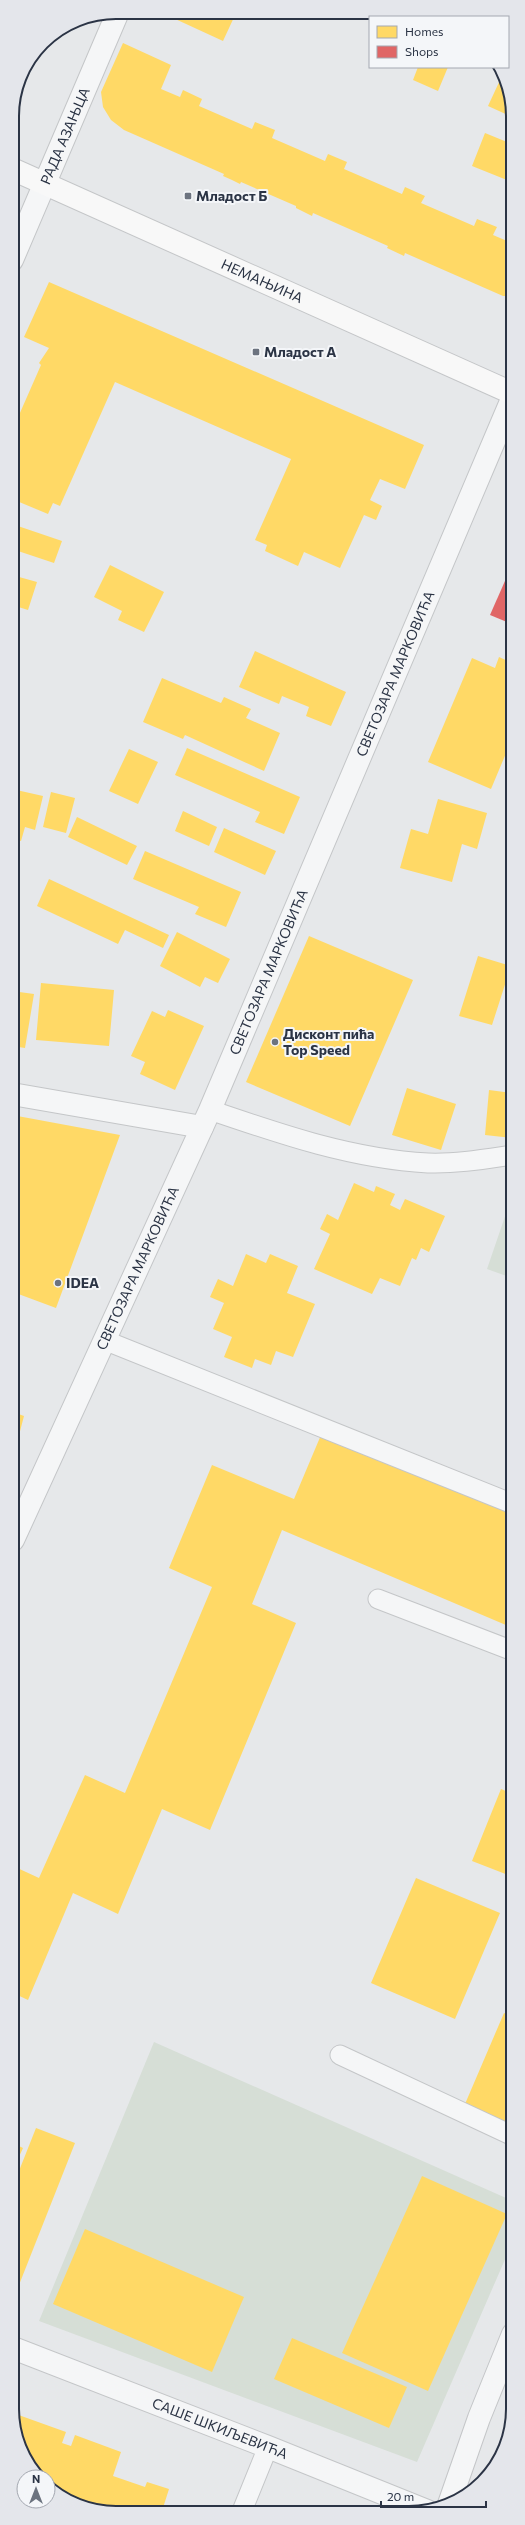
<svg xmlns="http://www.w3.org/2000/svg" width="525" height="2525" font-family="Commissioner,sans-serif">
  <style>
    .green { fill: #d6ded6 }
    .homes { fill: #ffd966 }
    .shops { fill: #e06666 }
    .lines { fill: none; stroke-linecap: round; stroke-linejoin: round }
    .lane-casing { stroke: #c4c6c8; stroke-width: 21 }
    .street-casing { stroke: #c4c6c8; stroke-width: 24 }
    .secondary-casing { stroke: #c4c6c8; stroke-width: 24 }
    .lane { stroke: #f5f6f7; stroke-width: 19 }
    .street { stroke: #f5f6f7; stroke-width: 22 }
    .secondary { stroke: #f8f8f8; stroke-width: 22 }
    .poi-dot { fill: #6c737f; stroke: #f4f6f9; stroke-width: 1.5 }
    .labels { text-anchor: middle; stroke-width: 4; stroke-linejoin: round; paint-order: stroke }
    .street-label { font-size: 14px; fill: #2b3445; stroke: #f4f6f9 }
    .poi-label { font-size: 14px; font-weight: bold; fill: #2b3445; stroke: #f4f6f9; text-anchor: start }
    .rim { fill: none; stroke: #2b3445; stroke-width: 2 }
  </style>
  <rect width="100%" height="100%" fill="#e6e8ea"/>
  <path class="green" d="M 512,1196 L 512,1278 L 487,1269 Z
    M 154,2042 L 513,2201 L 513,2241 L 417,2462 L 39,2321 Z"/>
  <path class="homes" d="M 160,12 L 236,13 L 223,41 Z
    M 123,43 L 171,65 L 161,89 L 180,97 L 183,90 L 202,99 L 199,106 L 252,129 L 255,122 L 275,130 L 272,138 L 325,161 L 328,154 L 347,162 L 344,169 L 402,194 L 405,187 L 425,196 L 421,203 L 474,226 L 477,219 L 497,227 L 493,235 L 512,243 L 512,296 L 503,296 L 405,253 L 404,256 L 387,248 L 388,246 L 313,213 L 312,216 L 296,208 L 296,206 L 241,182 L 240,184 L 232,180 L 223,176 L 224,174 L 124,130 L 111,120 L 103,107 L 101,92 Z
    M 418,67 L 448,67 L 438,91 L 413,80 Z
    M 501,78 L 512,103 L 512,117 L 488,106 Z
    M 485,133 L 512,144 L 512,182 L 472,166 Z
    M 49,282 L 424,445 L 405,489 L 380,479 L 370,500 L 382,506 L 376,520 L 364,515 L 340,568 L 304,552 L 298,566 L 265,551 L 267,545 L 255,540 L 291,459 L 115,382 L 60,506 L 53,503 L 48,514 L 12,499 L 12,431 L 41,365 L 39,363 L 49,348 L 24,337 Z
    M 12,524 L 62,541 L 54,563 L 12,549 Z
    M 110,565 L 164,592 L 144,632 L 118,620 L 122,611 L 94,597 Z
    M 12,575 L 37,582 L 28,610 L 12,605 Z
    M 12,608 L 18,610 L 13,628 L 12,628 Z
    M 255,651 L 346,692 L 331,726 L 306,716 L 309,707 L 282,696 L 279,704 L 239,687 Z
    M 499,657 L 512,663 L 512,739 L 491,789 L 428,762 L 472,658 L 495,668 Z
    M 162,678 L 221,703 L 224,697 L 251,709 L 246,718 L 280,733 L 264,771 L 185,735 L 183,739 L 143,722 Z
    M 187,748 L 300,797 L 284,834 L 255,822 L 260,812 L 175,775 Z
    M 129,749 L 158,762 L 138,804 L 109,791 Z
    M 12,789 L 43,796 L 35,830 L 25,827 L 21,841 L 12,838 Z
    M 51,792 L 75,798 L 66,833 L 43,827 Z
    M 438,799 L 487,813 L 477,849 L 462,844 L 452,882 L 400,868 L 411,829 L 428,834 Z
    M 183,811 L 217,827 L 209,846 L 175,831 Z
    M 77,817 L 137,846 L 127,865 L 68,837 Z
    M 224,828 L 276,851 L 265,875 L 214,852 Z
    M 145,851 L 241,892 L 226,927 L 195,914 L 199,907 L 133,879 Z
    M 49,879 L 169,935 L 163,948 L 125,930 L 118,944 L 37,906 Z
    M 177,932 L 230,959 L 218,983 L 205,977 L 200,987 L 160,966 Z
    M 309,936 L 413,980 L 350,1126 L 246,1082 Z
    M 478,956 L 511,966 L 492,1025 L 459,1016 Z
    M 41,983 L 114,990 L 109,1046 L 36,1040 Z
    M 12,991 L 34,994 L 25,1048 L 12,1046 Z
    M 168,1010 L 204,1026 L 175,1090 L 140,1074 L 145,1062 L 131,1056 L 152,1011 L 165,1017 Z
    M 407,1088 L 456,1104 L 441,1150 L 392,1135 Z
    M 489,1090 L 512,1093 L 512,1138 L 485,1135 Z
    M 12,1115 L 120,1135 L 56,1308 L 13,1292 L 13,1210 L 16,1203 L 13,1202 Z
    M 354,1183 L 374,1192 L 376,1186 L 395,1194 L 390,1205 L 400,1210 L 405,1199 L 445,1216 L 429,1252 L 421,1248 L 416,1260 L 412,1258 L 400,1286 L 380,1278 L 372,1294 L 314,1269 L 330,1234 L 320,1229 L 327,1214 L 338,1220 Z
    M 246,1254 L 266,1263 L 270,1254 L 298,1266 L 287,1293 L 315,1304 L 293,1357 L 276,1351 L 271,1365 L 255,1359 L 252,1368 L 224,1357 L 232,1337 L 213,1329 L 224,1303 L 210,1297 L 218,1279 L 233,1286 Z
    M 13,1328 L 18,1330 L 13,1352 Z
    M 13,1412 L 24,1416 L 13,1458 Z
    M 321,1435 L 513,1513 L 513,1628 L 282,1530 L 252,1604 L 296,1623 L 210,1830 L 162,1809 L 118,1914 L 73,1893 L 28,2000 L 13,1993 L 13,1866 L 39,1878 L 85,1775 L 125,1793 L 212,1587 L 169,1568 L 212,1465 L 294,1499 Z
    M 501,1789 L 513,1794 L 513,1877 L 472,1861 Z
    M 416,1878 L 500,1913 L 455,2019 L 371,1983 Z
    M 504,2013 L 513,2017 L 513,2125 L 465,2104 Z
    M 36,2128 L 75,2143 L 17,2290 L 13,2289 L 13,2186 Z
    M 13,2143 L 23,2148 L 13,2170 Z
    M 422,2176 L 507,2214 L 428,2391 L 342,2353 Z
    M 85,2229 L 244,2297 L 212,2372 L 53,2304 Z
    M 292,2338 L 407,2387 L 389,2428 L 274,2379 Z
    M 13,2413 L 66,2432 L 62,2443 L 71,2446 L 75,2435 L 121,2452 L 113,2476 L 145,2487 L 147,2482 L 169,2489 L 162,2511 L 99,2511 L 100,2508 L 57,2493 L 48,2486 L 48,2477 L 38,2477 L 13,2422 Z"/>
  <path class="shops" d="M 512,565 L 512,624 L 490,615 Z"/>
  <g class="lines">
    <g class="lane-casing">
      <path id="lane" d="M 210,1110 C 280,1134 352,1159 428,1163 C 456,1164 485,1159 512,1155
        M 104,1340 L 513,1504
        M 378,1599 L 513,1651
        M 340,2055 L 513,2136
        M 242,2511 L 268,2447"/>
    </g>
    <g class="street-casing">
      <g id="street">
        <path id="s1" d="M 12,260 L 118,12"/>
        <path d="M 12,1094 L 202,1127"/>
        <path id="s2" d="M 13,1540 L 210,1110 L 512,399"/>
        <path id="s3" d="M 13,2348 L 268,2447 L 427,2511"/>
        <path d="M 449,2504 L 479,2418 L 513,2334"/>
      </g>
    </g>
    <g class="secondary-casing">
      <g id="secondary">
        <path id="s4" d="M 12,169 L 512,393"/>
      </g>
    </g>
    <use href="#lane" class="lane"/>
    <use href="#street" class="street"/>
    <use href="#secondary" class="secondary"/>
  </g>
  <g class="poi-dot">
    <rect x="184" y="192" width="8" height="8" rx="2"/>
    <rect x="252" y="348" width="8" height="8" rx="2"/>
    <circle cx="275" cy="1042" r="4"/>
    <circle cx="58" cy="1283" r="4"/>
  </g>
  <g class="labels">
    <g class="street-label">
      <text dy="5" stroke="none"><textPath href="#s1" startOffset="135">РАДА АЗАЊЦА</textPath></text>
      <text dy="5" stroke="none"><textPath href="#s4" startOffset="274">НЕМАЊИНА</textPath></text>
      <text dy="5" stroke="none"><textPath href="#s2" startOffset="947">СВЕТОЗАРА МАРКОВИЋА</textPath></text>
      <text dy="5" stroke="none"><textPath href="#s2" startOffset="623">СВЕТОЗАРА МАРКОВИЋА</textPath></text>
      <text dy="5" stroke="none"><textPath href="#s2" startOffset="299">СВЕТОЗАРА МАРКОВИЋА</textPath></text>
      <text dy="5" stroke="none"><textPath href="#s3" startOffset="222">САШЕ ШКИЉЕВИЋА</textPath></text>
    </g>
    <g class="poi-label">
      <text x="196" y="201">Младост Б</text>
      <text x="264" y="357">Младост А</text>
      <text x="283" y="1039">Дисконт пића<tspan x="283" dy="16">Top Speed</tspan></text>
      <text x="66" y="1288">IDEA</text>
    </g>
  </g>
  <path d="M0 0H525V2525H0ZM116 19H409A97 97 0 0 1 506 116V2409A97 97 0 0 1 409 2506H116A97 97 0 0 1 19 2409V116A97 97 0 0 1 116 19Z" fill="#e4e6eb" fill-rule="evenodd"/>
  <path class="rim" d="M116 19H409A97 97 0 0 1 506 116V2409A97 97 0 0 1 409 2506H116A97 97 0 0 1 19 2409V116A97 97 0 0 1 116 19Z"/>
  <rect x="369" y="16" width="140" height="52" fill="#f4f6f9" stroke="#a4a8b1"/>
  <rect x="377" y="26" width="20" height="12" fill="#ffd966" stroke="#a4a8b1"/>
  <text x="405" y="36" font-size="12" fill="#2b3445">Homes</text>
  <rect x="377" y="46" width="20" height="12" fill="#e06666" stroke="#a4a8b1"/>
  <text x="405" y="56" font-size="12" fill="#2b3445">Shops</text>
  <g transform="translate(36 2489)"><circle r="19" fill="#f4f6f9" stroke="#a4a8b1"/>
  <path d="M0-3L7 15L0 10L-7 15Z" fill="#6c737f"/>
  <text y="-6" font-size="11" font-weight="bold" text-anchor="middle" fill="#2b3445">N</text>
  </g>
  <path d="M381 2501v6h105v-6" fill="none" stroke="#2b3445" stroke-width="2"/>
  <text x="387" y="2501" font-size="12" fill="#2b3445" stroke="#f4f6f9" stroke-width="3" paint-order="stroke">20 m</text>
</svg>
